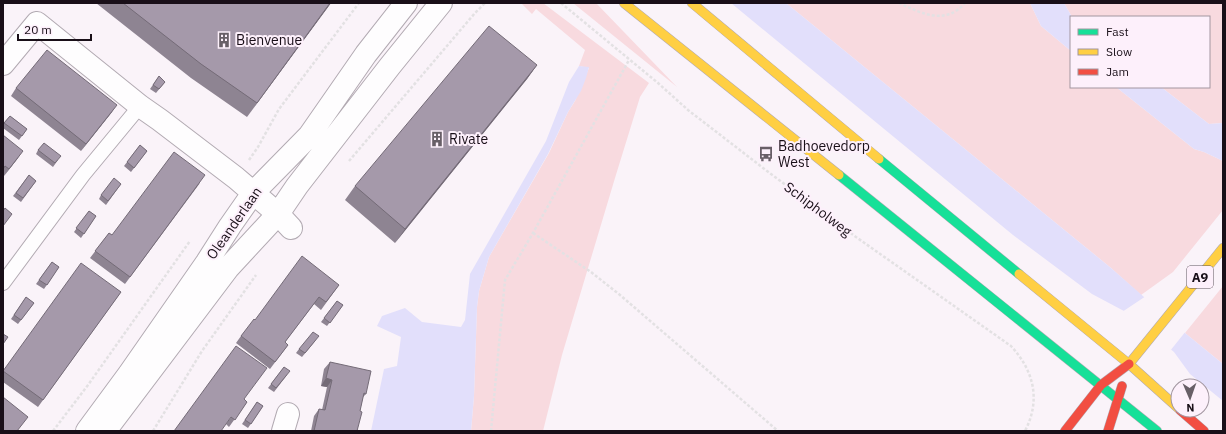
<svg xmlns="http://www.w3.org/2000/svg" width="1226" height="434" font-family="'IBM Plex Sans',sans-serif">
  <style>
    .green { fill: #f8dadf }
    .water { fill: #e2dffb }
    .pier { fill: #faf3f9 }
    .lines { fill: none; stroke-linecap: round; stroke-linejoin: round }
    .lane-casing { stroke: #b2aab2; stroke-width: 16 }
    .street-casing { stroke: #b2aab2; stroke-width: 24 }
    .fast-casing { stroke: #b2aab2; stroke-width: 10 }
    .slow-casing { stroke: #b2aab2; stroke-width: 10 }
    .jam-casing { stroke: #b2aab2; stroke-width: 10 }
    .path { stroke: #e3e1e3; stroke-width: 2.5; stroke-dasharray: 3 2; stroke-linecap: butt }
    .lane { stroke: #fefdfe; stroke-width: 14 }
    .street { stroke: #fefdfe; stroke-width: 22 }
    .fast { stroke: #16e098; stroke-width: 9 }
    .slow { stroke: #ffcf43; stroke-width: 9 }
    .jam { stroke: #f24e42; stroke-width: 9 }
    .wall { fill: #8e8492 }
    .shaded-wall { fill: #746b77 }
    .building { fill: #a599aa; stroke: #746b77 }
    .labels { text-anchor: middle; stroke-width: 4; stroke-linejoin: round; paint-order: stroke }
    .shield { fill: #fdf0fb; stroke: #5d525c; stroke-width: 1 }
    .shield-label { font-size: 13px; font-weight: bold; fill: #190f18 }
    .poi-label { font-size: 14px; fill: #190f18; stroke: #fdf0fb; text-anchor: start }
    .street-label { font-size: 14px; fill: #190f18; stroke: #fdf0fb }
  </style>
  <rect width="100%" height="100%" fill="#faf3f9"/>
  <path class="green" d="M 521,3 L 543,3 L 649,83 L 640,97 L 615,178 L 562,355 L 543,431 L 471,431 L 474,396 L 477,307 L 479,291 L 489,257 L 549,153 L 568,112 L 575,101 L 589,68 L 579,66 L 585,50 L 536,9 L 532,14 Z
    M 573,3 L 596,3 L 677,87 Z
    M 786,3 L 1030,3 L 1041,26 L 1071,51 L 1071,87 L 1116,87 L 1194,149 L 1204,152 L 1223,161 L 1223,210 L 1173,272 L 1141,295 L 1111,268 Z
    M 1064,3 L 1223,3 L 1223,123 L 1209,124 L 1161,87 L 1209,87 L 1209,17 L 1072,17 Z
    M 1223,286 L 1223,364 L 1185,333 Z"/>
  <path class="water" d="M 731,3 L 786,3 L 1111,268 L 1185,333 L 1223,364 L 1223,401 L 1190,374 L 1174,352 L 1124,311 L 1092,294 L 1013,235 Z
    M 1030,3 L 1064,3 L 1072,17 L 1071,51 L 1041,26 Z
    M 579,66 L 589,67 L 586,78 L 581,91 L 568,112 L 548,154 L 489,257 L 479,291 L 477,307 L 474,396 L 471,431 L 371,431 L 384,369 L 397,366 L 401,337 L 377,326 L 382,316 L 405,308 L 422,322 L 461,327 L 465,320 L 470,274 L 546,141 L 569,82 Z
    M 1116,87 L 1161,87 L 1209,124 L 1223,123 L 1223,161 L 1204,152 L 1194,149 Z"/>
  <path class="pier" d="M 1146,296 L 1186,331 L 1170,351 L 1122,312 Z"/>
  <g class="lines">
    <g class="lane-casing">
      <path id="lane" d="M 3,283 L 83,175 L 140,106"/>
    </g>
    <g class="street-casing">
      <path id="street" d="M 3,64 L 37,23 L 140,106 L 160,120 L 236,178 L 278,214 L 291,228
        M 87,431 L 129,374 L 207,262 L 230,226 L 253,193 L 309,136 L 366,54 L 406,3
        M 105,431 L 228,268 L 278,214 L 297,186 L 390,66 L 441,3
        M 283,431 L 288,414"/>
    </g>
    <g class="fast-casing">
      <path id="fast" d="M 879,159 L 1019,274
        M 839,175 L 1157,431"/>
    </g>
    <g class="slow-casing">
      <path id="slow" d="M 624,3 L 839,175
        M 692,3 L 879,159
        M 1019,274 L 1129,364 L 1178,408
        M 1129,364 L 1223,248"/>
    </g>
    <g class="jam-casing">
      <path id="jam" d="M 1180,410 L 1204,431
        M 1065,431 L 1101,385 L 1129,364
        M 1108,431 L 1122,386"/>
    </g>
    <path class="path" d="M 561,3 L 658,83 L 688,110 L 767,171 L 856,237 L 1011,346 C 1034,371 1041,400 1025,431
      M 899,3 C 921,13 945,26 965,3
      M 249,160 L 258,147 L 279,109 L 359,3
      M 349,161 L 475,13 L 485,3
      M 533,233 L 591,272 L 620,295 L 778,431
      M 53,431 L 88,385 L 190,241
      M 153,431 L 202,351 L 256,275
      M 491,431 L 505,280 L 533,233 L 629,60"/>
    <use href="#lane" class="lane"/>
    <use href="#street" class="street"/>
    <use href="#fast" class="fast"/>
    <use href="#slow" class="slow"/>
    <use href="#jam" class="jam"/>
  </g>
  <path class="wall" d="M 96,3 L 331,3 L 247,117 L 191,78 Z
    M 537,65 L 527,79 L 395,243 L 345,200 L 355,186 Z
    M 159,76 L 165,82 L 156,93 L 150,89 Z
    M 16,88 L 112,112 L 81,151 L 11,96 Z
    M 10,116 L 27,129 L 19,140 L 3,128 L 3,124 Z
    M 3,135 L 18,158 L 4,176 L 3,176 Z
    M 140,145 L 147,151 L 131,172 L 124,166 Z
    M 38,150 L 58,160 L 53,167 L 36,154 Z
    M 29,175 L 36,181 L 21,202 L 13,196 Z
    M 200,183 L 125,284 L 90,258 L 109,233 L 112,235 Z
    M 121,184 L 106,205 L 99,199 L 101,195 Z
    M 89,211 L 96,216 L 81,238 L 74,232 Z
    M 52,262 L 59,267 L 44,289 L 36,284 Z
    M 339,285 L 321,310 L 314,304 L 285,342 L 288,345 L 270,369 L 236,343 L 241,336 L 255,320 Z
    M 121,292 L 38,407 L 3,382 L 3,371 Z
    M 26,297 L 34,303 L 18,324 L 11,319 Z
    M 337,301 L 343,305 L 327,326 L 321,322 Z
    M 316,340 L 302,357 L 296,353 L 299,349 Z
    M 330,362 L 366,394 L 363,397 L 360,411 L 357,431 L 311,431 L 314,416 L 319,409 L 322,410 L 327,387 L 321,386 L 324,369 Z
    M 284,367 L 287,375 L 274,392 L 268,388 Z
    M 244,400 L 247,402 L 229,427 L 226,424 Z
    M 257,402 L 263,406 L 248,428 L 242,424 Z"/>
  <path class="shaded-wall" d="M 330,3 L 331,3 L 247,117 L 257,103 Z
    M 537,65 L 527,79 L 395,243 L 405,229 Z
    M 117,105 L 112,112 L 81,151 L 86,144 Z
    M 23,151 L 18,158 L 4,176 L 9,169 Z
    M 326,378 L 332,380 L 327,387 L 321,386 Z"/>
  <path class="building" d="M 123,3 L 330,3 L 257,103 L 201,64 Z
    M 489,26 L 537,65 L 405,229 L 355,186 Z
    M 47,50 L 117,105 L 86,144 L 16,88 Z
    M 159,76 L 165,82 L 159,89 L 153,85 Z
    M 10,116 L 27,129 L 22,136 L 4,123 Z
    M 3,135 L 23,151 L 9,169 L 5,166 L 3,169 Z
    M 44,143 L 61,156 L 55,163 L 38,150 Z
    M 140,145 L 147,151 L 134,168 L 127,162 Z
    M 174,152 L 205,175 L 130,277 L 95,251 L 109,233 L 112,235 Z
    M 29,175 L 36,181 L 23,198 L 16,193 Z
    M 114,178 L 121,184 L 108,201 L 101,195 Z
    M 5,208 L 12,214 L 3,226 L 3,211 Z
    M 89,211 L 96,216 L 84,234 L 76,228 Z
    M 302,256 L 339,285 L 326,302 L 319,297 L 285,342 L 288,345 L 275,362 L 241,336 L 254,319 L 255,320 Z
    M 52,262 L 59,267 L 47,285 L 39,280 Z
    M 81,263 L 121,292 L 43,400 L 3,371 Z
    M 26,297 L 34,303 L 21,320 L 14,315 Z
    M 337,301 L 343,305 L 330,323 L 324,318 Z
    M 313,332 L 319,336 L 305,353 L 299,349 Z
    M 3,334 L 8,337 L 3,344 Z
    M 236,346 L 267,368 L 244,399 L 247,402 L 235,420 L 231,417 L 221,431 L 174,431 Z
    M 330,362 L 371,371 L 366,394 L 364,393 L 360,411 L 362,412 L 357,431 L 314,431 L 319,409 L 325,410 L 332,380 L 326,378 Z
    M 284,367 L 290,371 L 276,388 L 271,384 Z
    M 3,397 L 28,417 L 17,431 L 3,431 Z
    M 257,402 L 263,406 L 251,424 L 245,420 Z"/>
  <defs>
    <g id="building-bare" transform="scale(1.2)"><path d="M-4-6H4V6H1V3H-1V6H-4ZM-2.5-4.3h1.7v1.8h-1.7ZM.8-4.3h1.7v1.8H.8ZM-2.5-1h1.7V.8h-1.7ZM.8-1h1.7V.8H.8Z" fill="#685f67" stroke="#fdf0fb" stroke-width="2.5" paint-order="stroke"/></g>
    <g id="bus-bare" transform="scale(1.2)"><path d="M-5-6H5V4H4V6H2V4H-2V6H-4V4H-5ZM-3.5-4V0h7V-4ZM-3.5 1.2v1.5H-2V1.2ZM2 1.2v1.5H3.5V1.2Z" fill="#685f67" stroke="#fdf0fb" stroke-width="2.5" paint-order="stroke"/></g>
  </defs>
  <g fill-rule="evenodd">
    <use href="#building-bare" x="224" y="40"/>
    <use href="#building-bare" x="437" y="139"/>
    <use href="#bus-bare" x="766" y="154"/>
  </g>
  <g class="labels">
    <rect class="shield" x="1187" y="266" width="26" height="22" rx="3"/>
    <g class="shield-label">
      <text x="1200" y="282">A9</text>
    </g>
    <g class="poi-label">
      <text x="236" y="45">Bienvenue</text>
      <text x="449" y="144">Rivate</text>
      <text x="778" y="151">Badhoevedorp<tspan x="778" dy="16">West</tspan></text>
    </g>
    <g class="street-label">
      <text transform="translate(818 209) rotate(37)" y="5">Schipholweg</text>
      <text transform="translate(234 223) rotate(-55)" y="5">Oleanderlaan</text>
    </g>
  </g>
  <rect width="1226" height="434" fill="none" stroke="#190f18" stroke-width="8"/>
  <rect x="1070" y="16" width="140" height="72" fill="#fdf0fb" stroke="#a296a0"/>
  <rect x="1078" y="29" width="20" height="6" fill="#16e098" stroke="#a296a0"/>
  <text x="1106" y="36" font-size="12" fill="#190f18">Fast</text>
  <rect x="1078" y="49" width="20" height="6" fill="#ffcf43" stroke="#a296a0"/>
  <text x="1106" y="56" font-size="12" fill="#190f18">Slow</text>
  <rect x="1078" y="69" width="20" height="6" fill="#f24e42" stroke="#a296a0"/>
  <text x="1106" y="76" font-size="12" fill="#190f18">Jam</text>
  <g transform="translate(1190 398) rotate(178)"><circle r="19" fill="#fdf0fb" stroke="#a296a0"/>
  <path d="M0-3L7 15L0 10L-7 15Z" fill="#685f67"/>
  <text y="-6" font-size="11" font-weight="bold" text-anchor="middle" fill="#190f18">N</text>
  </g>
  <path d="M18 34v6h73v-6" fill="none" stroke="#190f18" stroke-width="2"/>
  <text x="24" y="34" font-size="12" fill="#190f18" stroke="#fdf0fb" stroke-width="3" paint-order="stroke">20 m</text>
</svg>
